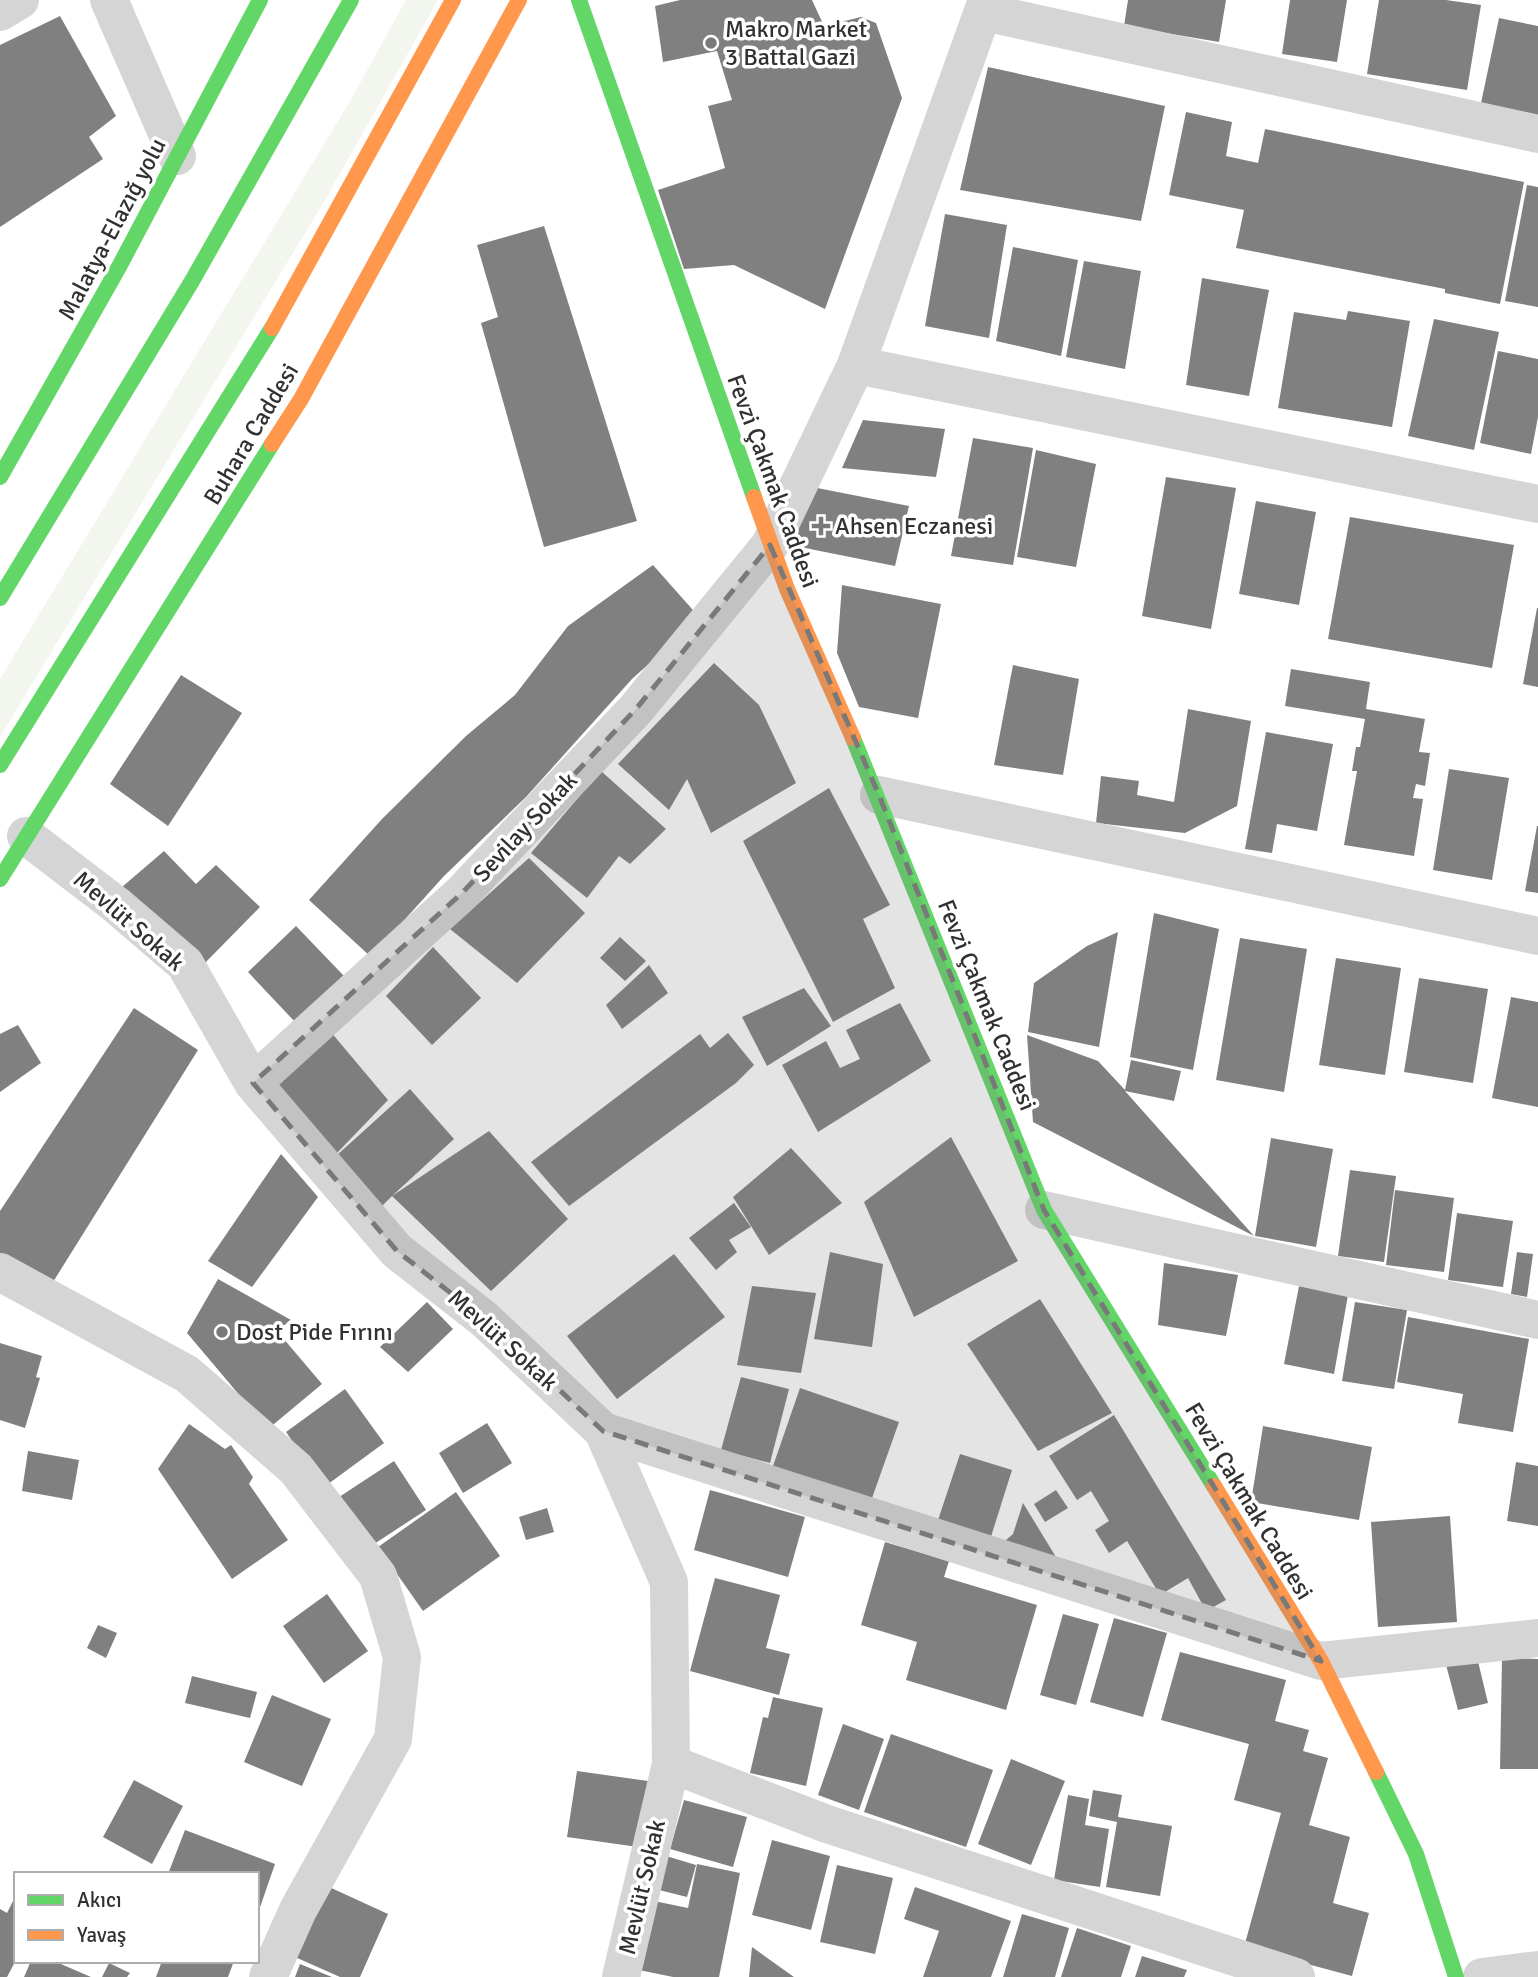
<svg xmlns="http://www.w3.org/2000/svg" width="1538" height="1977" font-family="Signika,sans-serif">
  <style>
    .green { fill: #f2f6ee }
    .building { fill: #808080 }
    .lines { fill: none; stroke-linecap: round; stroke-linejoin: round }
    .street { stroke: #d5d5d5; stroke-width: 38 }
    .fast { stroke: #63d668; stroke-width: 16 }
    .slow { stroke: #ff974d; stroke-width: 16 }
    .marked { fill: #797979; fill-opacity: 0.2; stroke: #797979; stroke-width: 5; stroke-dasharray: 14 9; stroke-linejoin: round }
    .poi-dot { fill: #797979; stroke: #fff; stroke-width: 2.5 }
    .labels { text-anchor: middle; stroke-width: 7; stroke-linejoin: round; paint-order: stroke }
    .poi-label { font-size: 24px; fill: #313131; stroke: #fff; text-anchor: start }
    .street-label { font-size: 24px; fill: #313131; stroke: #fff }
  </style>
  <rect width="100%" height="100%" fill="#fff"/>
  <path class="green" d="M 406,0 L 438,0 L 325,200 L 0,737 L 0,679 L 349,103 Z"/>
  <path class="building" d="M 680,0 L 812,0 L 824,26 L 861,17 L 876,23 L 902,98 L 825,309 L 734,265 L 684,269 L 658,190 L 725,168 L 708,106 L 732,100 L 717,51 L 663,62 L 655,6 Z
    M 1128,0 L 1226,0 L 1219,42 L 1124,26 Z
    M 1290,0 L 1347,0 L 1337,62 L 1282,54 Z
    M 1379,0 L 1446,0 L 1481,5 L 1467,90 L 1367,74 Z
    M 60,16 L 116,116 L 89,137 L 103,159 L 0,227 L 0,45 Z
    M 1499,18 L 1538,26 L 1538,115 L 1481,103 Z
    M 988,67 L 1165,106 L 1141,221 L 960,190 Z
    M 1186,112 L 1232,122 L 1226,156 L 1258,163 L 1265,129 L 1524,182 L 1500,304 L 1445,293 L 1445,289 L 1236,248 L 1244,210 L 1169,195 Z
    M 1527,185 L 1538,187 L 1538,307 L 1505,301 Z
    M 945,214 L 1007,225 L 989,338 L 925,326 Z
    M 544,226 L 637,521 L 544,547 L 481,323 L 498,317 L 477,245 Z
    M 1013,247 L 1078,260 L 1061,356 L 996,341 Z
    M 1084,261 L 1141,271 L 1125,369 L 1066,357 Z
    M 1202,278 L 1269,290 L 1249,396 L 1186,385 Z
    M 1348,311 L 1410,321 L 1392,427 L 1278,408 L 1294,312 L 1346,320 Z
    M 1434,319 L 1499,332 L 1474,450 L 1408,436 Z
    M 1498,351 L 1538,359 L 1538,417 L 1531,454 L 1480,443 Z
    M 863,420 L 945,429 L 936,477 L 842,468 Z
    M 973,438 L 1033,448 L 1013,565 L 951,556 Z
    M 1036,450 L 1096,464 L 1076,567 L 1017,557 Z
    M 1166,477 L 1236,488 L 1211,629 L 1142,616 Z
    M 807,486 L 909,506 L 895,566 L 790,545 Z
    M 1256,501 L 1316,512 L 1299,605 L 1239,594 Z
    M 1350,517 L 1514,545 L 1492,668 L 1328,639 Z
    M 653,565 L 700,618 L 632,679 L 526,797 L 444,876 L 371,957 L 309,900 L 382,819 L 466,736 L 515,695 L 568,626 Z
    M 842,585 L 941,604 L 918,718 L 859,707 L 837,653 Z
    M 1537,608 L 1538,608 L 1538,687 L 1523,684 Z
    M 714,663 L 759,705 L 796,783 L 711,833 L 687,779 L 669,810 L 618,764 Z
    M 1013,665 L 1079,679 L 1063,775 L 994,765 Z
    M 1291,669 L 1370,682 L 1366,709 L 1425,719 L 1419,752 L 1430,753 L 1425,786 L 1416,784 L 1413,798 L 1423,799 L 1414,856 L 1344,845 L 1357,771 L 1352,771 L 1356,747 L 1360,747 L 1365,719 L 1285,706 Z
    M 181,675 L 242,713 L 168,826 L 110,784 Z
    M 1188,709 L 1251,721 L 1237,806 L 1185,833 L 1096,823 L 1101,776 L 1139,781 L 1137,795 L 1174,802 Z
    M 1266,732 L 1333,744 L 1317,831 L 1277,824 L 1272,853 L 1245,849 Z
    M 1449,769 L 1509,778 L 1492,880 L 1433,870 Z
    M 601,771 L 666,829 L 630,864 L 619,856 L 587,898 L 531,853 Z
    M 829,788 L 890,905 L 863,919 L 895,988 L 833,1022 L 743,841 Z
    M 1537,826 L 1538,826 L 1538,893 L 1525,891 Z
    M 164,851 L 196,884 L 216,865 L 260,907 L 204,964 L 115,893 Z
    M 529,858 L 585,913 L 517,983 L 450,929 Z
    M 1154,913 L 1219,929 L 1193,1070 L 1130,1057 Z
    M 296,926 L 344,976 L 296,1023 L 248,972 Z
    M 1118,932 L 1099,1047 L 1028,1032 L 1034,983 L 1087,946 Z
    M 620,937 L 646,961 L 625,981 L 600,958 Z
    M 1240,938 L 1307,949 L 1284,1092 L 1216,1080 Z
    M 433,947 L 481,998 L 432,1045 L 386,996 Z
    M 1336,958 L 1401,968 L 1385,1075 L 1319,1065 Z
    M 649,965 L 668,993 L 622,1029 L 606,1005 Z
    M 1419,978 L 1488,989 L 1473,1083 L 1404,1072 Z
    M 804,988 L 831,1026 L 767,1066 L 742,1017 Z
    M 1511,997 L 1538,1002 L 1538,1107 L 1492,1098 Z
    M 900,1003 L 931,1061 L 818,1132 L 782,1065 L 826,1041 L 840,1068 L 860,1059 L 846,1030 Z
    M 134,1008 L 198,1050 L 48,1290 L 0,1258 L 0,1211 Z
    M 18,1025 L 41,1063 L 0,1092 L 0,1034 Z
    M 330,1031 L 388,1100 L 337,1153 L 272,1083 Z
    M 728,1033 L 754,1065 L 736,1083 L 569,1206 L 531,1162 L 700,1034 L 710,1048 Z
    M 1027,1035 L 1098,1061 L 1125,1090 L 1131,1060 L 1181,1071 L 1174,1101 L 1125,1091 L 1254,1236 L 1033,1122 Z
    M 410,1089 L 454,1139 L 392,1196 L 489,1131 L 568,1219 L 491,1291 L 392,1196 L 382,1206 L 336,1156 Z
    M 951,1137 L 1018,1261 L 914,1317 L 864,1202 Z
    M 1271,1138 L 1333,1149 L 1316,1247 L 1255,1236 Z
    M 791,1148 L 842,1203 L 769,1255 L 733,1197 Z
    M 281,1154 L 318,1197 L 252,1287 L 208,1261 Z
    M 1350,1170 L 1396,1176 L 1384,1262 L 1338,1256 Z
    M 1395,1190 L 1454,1198 L 1444,1272 L 1386,1265 Z
    M 734,1203 L 751,1227 L 729,1240 L 737,1252 L 716,1270 L 689,1238 Z
    M 1457,1213 L 1513,1221 L 1503,1287 L 1448,1280 Z
    M 830,1252 L 883,1264 L 872,1347 L 814,1339 Z
    M 1517,1252 L 1533,1254 L 1527,1297 L 1511,1294 Z
    M 674,1254 L 725,1317 L 617,1399 L 567,1336 Z
    M 1164,1263 L 1238,1275 L 1226,1336 L 1158,1325 Z
    M 218,1279 L 291,1320 L 277,1331 L 322,1384 L 268,1429 L 187,1333 Z
    M 752,1286 L 816,1293 L 801,1373 L 737,1365 Z
    M 1299,1286 L 1348,1295 L 1334,1374 L 1284,1364 Z
    M 1040,1299 L 1112,1413 L 1038,1451 L 967,1344 Z
    M 427,1302 L 453,1329 L 408,1372 L 380,1347 Z
    M 1355,1302 L 1407,1310 L 1394,1389 L 1342,1381 Z
    M 1408,1317 L 1529,1339 L 1513,1432 L 1458,1423 L 1463,1394 L 1397,1382 Z
    M 0,1343 L 42,1356 L 36,1377 L 40,1378 L 25,1428 L 0,1420 Z
    M 741,1377 L 789,1389 L 770,1463 L 721,1450 Z
    M 800,1388 L 899,1422 L 871,1501 L 773,1466 Z
    M 345,1389 L 384,1443 L 324,1487 L 286,1432 Z
    M 1114,1415 L 1226,1600 L 1206,1611 L 1188,1578 L 1160,1595 L 1127,1541 L 1109,1553 L 1095,1530 L 1109,1521 L 1091,1491 L 1077,1500 L 1049,1456 Z
    M 487,1423 L 512,1463 L 463,1493 L 439,1453 Z
    M 189,1424 L 225,1449 L 231,1445 L 253,1477 L 249,1484 L 288,1540 L 232,1579 L 158,1469 Z
    M 1263,1426 L 1372,1447 L 1359,1520 L 1251,1502 Z
    M 28,1451 L 79,1460 L 72,1500 L 22,1491 Z
    M 960,1454 L 1012,1470 L 989,1543 L 936,1526 Z
    M 394,1461 L 426,1510 L 368,1548 L 336,1499 Z
    M 1516,1462 L 1538,1466 L 1538,1526 L 1507,1521 Z
    M 710,1490 L 805,1517 L 788,1577 L 694,1550 Z
    M 1056,1490 L 1068,1508 L 1045,1522 L 1034,1504 Z
    M 456,1492 L 500,1556 L 423,1611 L 378,1547 Z
    M 1023,1503 L 1059,1562 L 1000,1545 L 1013,1534 Z
    M 547,1508 L 554,1532 L 526,1540 L 519,1517 Z
    M 1450,1516 L 1457,1622 L 1378,1627 L 1371,1522 Z
    M 885,1542 L 949,1561 L 944,1577 L 1037,1605 L 1006,1710 L 906,1680 L 917,1642 L 861,1625 Z
    M 715,1578 L 780,1595 L 766,1648 L 790,1654 L 779,1695 L 690,1671 Z
    M 327,1594 L 368,1651 L 324,1683 L 283,1626 Z
    M 1063,1614 L 1099,1624 L 1076,1705 L 1040,1695 Z
    M 1114,1618 L 1167,1633 L 1143,1717 L 1090,1702 Z
    M 98,1625 L 117,1633 L 106,1658 L 87,1648 Z
    M 1180,1652 L 1286,1680 L 1275,1721 L 1309,1730 L 1303,1751 L 1328,1758 L 1309,1825 L 1350,1837 L 1333,1903 L 1369,1913 L 1352,1976 L 1244,1947 L 1281,1813 L 1234,1800 L 1249,1744 L 1161,1720 Z
    M 1476,1653 L 1488,1703 L 1458,1710 L 1445,1661 Z
    M 1502,1658 L 1538,1659 L 1538,1769 L 1500,1769 Z
    M 192,1676 L 257,1692 L 250,1718 L 185,1703 Z
    M 272,1695 L 331,1719 L 302,1786 L 244,1762 Z
    M 773,1697 L 823,1708 L 806,1786 L 750,1773 L 763,1717 L 768,1718 Z
    M 843,1724 L 884,1739 L 859,1810 L 818,1795 Z
    M 891,1734 L 993,1770 L 966,1847 L 864,1812 Z
    M 1011,1759 L 1065,1781 L 1031,1865 L 978,1844 Z
    M 577,1771 L 648,1781 L 638,1847 L 567,1837 Z
    M 134,1780 L 183,1806 L 152,1864 L 103,1837 Z
    M 1093,1790 L 1122,1795 L 1118,1817 L 1172,1826 L 1160,1896 L 1106,1887 L 1117,1822 L 1089,1816 Z
    M 1068,1795 L 1089,1799 L 1085,1825 L 1109,1829 L 1100,1887 L 1054,1880 Z
    M 684,1800 L 747,1817 L 733,1867 L 670,1849 Z
    M 185,1830 L 275,1864 L 258,1913 L 257,1874 L 168,1874 Z
    M 772,1840 L 830,1856 L 811,1930 L 752,1915 Z
    M 663,1855 L 696,1865 L 687,1897 L 655,1889 Z
    M 697,1864 L 740,1873 L 719,1977 L 673,1977 L 639,1970 L 654,1901 L 688,1908 Z
    M 837,1865 L 893,1878 L 875,1954 L 820,1942 Z
    M 327,1886 L 388,1914 L 360,1977 L 340,1977 L 295,1957 Z
    M 915,1887 L 1011,1921 L 991,1977 L 923,1977 L 939,1931 L 904,1919 Z
    M 16,1895 L 16,1960 L 7,1977 L 0,1977 L 0,1909 L 7,1913 Z
    M 1022,1914 L 1069,1928 L 1055,1977 L 1003,1977 Z
    M 1077,1928 L 1131,1946 L 1121,1977 L 1061,1977 Z
    M 752,1947 L 794,1977 L 749,1977 Z
    M 1142,1956 L 1187,1970 L 1184,1977 L 1135,1977 Z
    M 31,1961 L 54,1961 L 91,1977 L 24,1977 Z
    M 162,1961 L 234,1961 L 228,1977 L 156,1977 Z
    M 109,1963 L 130,1973 L 127,1977 L 102,1977 Z
    M 300,1964 L 332,1977 L 295,1977 Z"/>
  <g class="lines">
    <path class="street" d="M 109,0 L 177,156
      M 0,12 L 20,0
      M 984,12 L 1538,134
      M 856,365 L 1538,504
      M 879,795 L 1538,936
      M 26,836 L 115,904 L 185,964 L 253,1083 L 397,1251 L 484,1319 L 603,1431 L 669,1582 L 671,1764 L 621,1977
      M 253,1083 L 462,893 L 636,709 L 770,545 L 856,365 L 987,0
      M 1044,1210 L 1538,1320
      M 0,1272 L 187,1374 L 296,1469 L 378,1576 L 402,1657 L 393,1739 L 298,1910 L 268,1977
      M 603,1431 L 1321,1661 L 1538,1638
      M 671,1764 L 827,1824 L 1296,1977
      M 1482,1977 L 1538,1970"/>
    <path class="fast" d="M 579,0 L 754,497
      M 0,477 L 120,265 L 260,0
      M 0,598 L 192,281 L 351,0
      M 853,738 L 1044,1210 L 1214,1486
      M 0,765 L 272,328
      M 0,879 L 272,444
      M 1376,1772 L 1416,1854 L 1456,1977"/>
    <path class="slow" d="M 272,328 L 453,0
      M 272,444 L 301,399 L 519,0
      M 754,497 L 787,589 L 853,738
      M 1214,1486 L 1321,1661 L 1376,1772"/>
  </g>
  <path class="marked" d="M 770,545 L 879,795 L 1044,1210 L 1321,1661 L 603,1431 L 484,1319 L 397,1251 L 253,1083 L 462,893 L 636,709 Z"/>
  <g class="poi-dot">
    <circle cx="711" cy="43" r="7"/>
    <path d="M817.5 515.5h7v7h7v7h-7v7h-7v-7h-7v-7h7z"/>
    <circle cx="222" cy="1332" r="7"/>
  </g>
  <g class="labels">
    <g class="poi-label">
      <text x="725" y="37">Makro Market<tspan x="725" dy="28">3 Battal Gazi</tspan></text>
      <text x="835" y="534">Ahsen Eczanesi</text>
      <text x="236" y="1340">Dost Pide Fırını</text>
    </g>
    <g class="street-label">
      <text transform="translate(112 229) rotate(-62)" y="8">Malatya-Elazığ yolu</text>
      <text transform="translate(251 434) rotate(-59)" y="8">Buhara Caddesi</text>
      <text transform="translate(773 481) rotate(70)" y="8">Fevzi Çakmak Caddesi</text>
      <text transform="translate(525 827) rotate(-47)" y="8">Sevilay Sokak</text>
      <text transform="translate(129 921) rotate(41)" y="8">Mevlüt Sokak</text>
      <text transform="translate(987 1005) rotate(68)" y="8">Fevzi Çakmak Caddesi</text>
      <text transform="translate(503 1340) rotate(42)" y="8">Mevlüt Sokak</text>
      <text transform="translate(1249 1501) rotate(59)" y="8">Fevzi Çakmak Caddesi</text>
      <text transform="translate(642 1887) rotate(-77)" y="8">Mevlüt Sokak</text>
    </g>
  </g>
  <rect x="14" y="1872" width="245" height="91" fill="#ffffff" stroke="#adadad" stroke-width="2"/>
  <rect x="28" y="1895" width="35" height="10" fill="#63d668" stroke="#adadad" stroke-width="2"/>
  <text x="77" y="1907" font-size="21" fill="#313131">Akıcı</text>
  <rect x="28" y="1930" width="35" height="10" fill="#ff974d" stroke="#adadad" stroke-width="2"/>
  <text x="77" y="1942" font-size="21" fill="#313131">Yavaş</text>
</svg>
